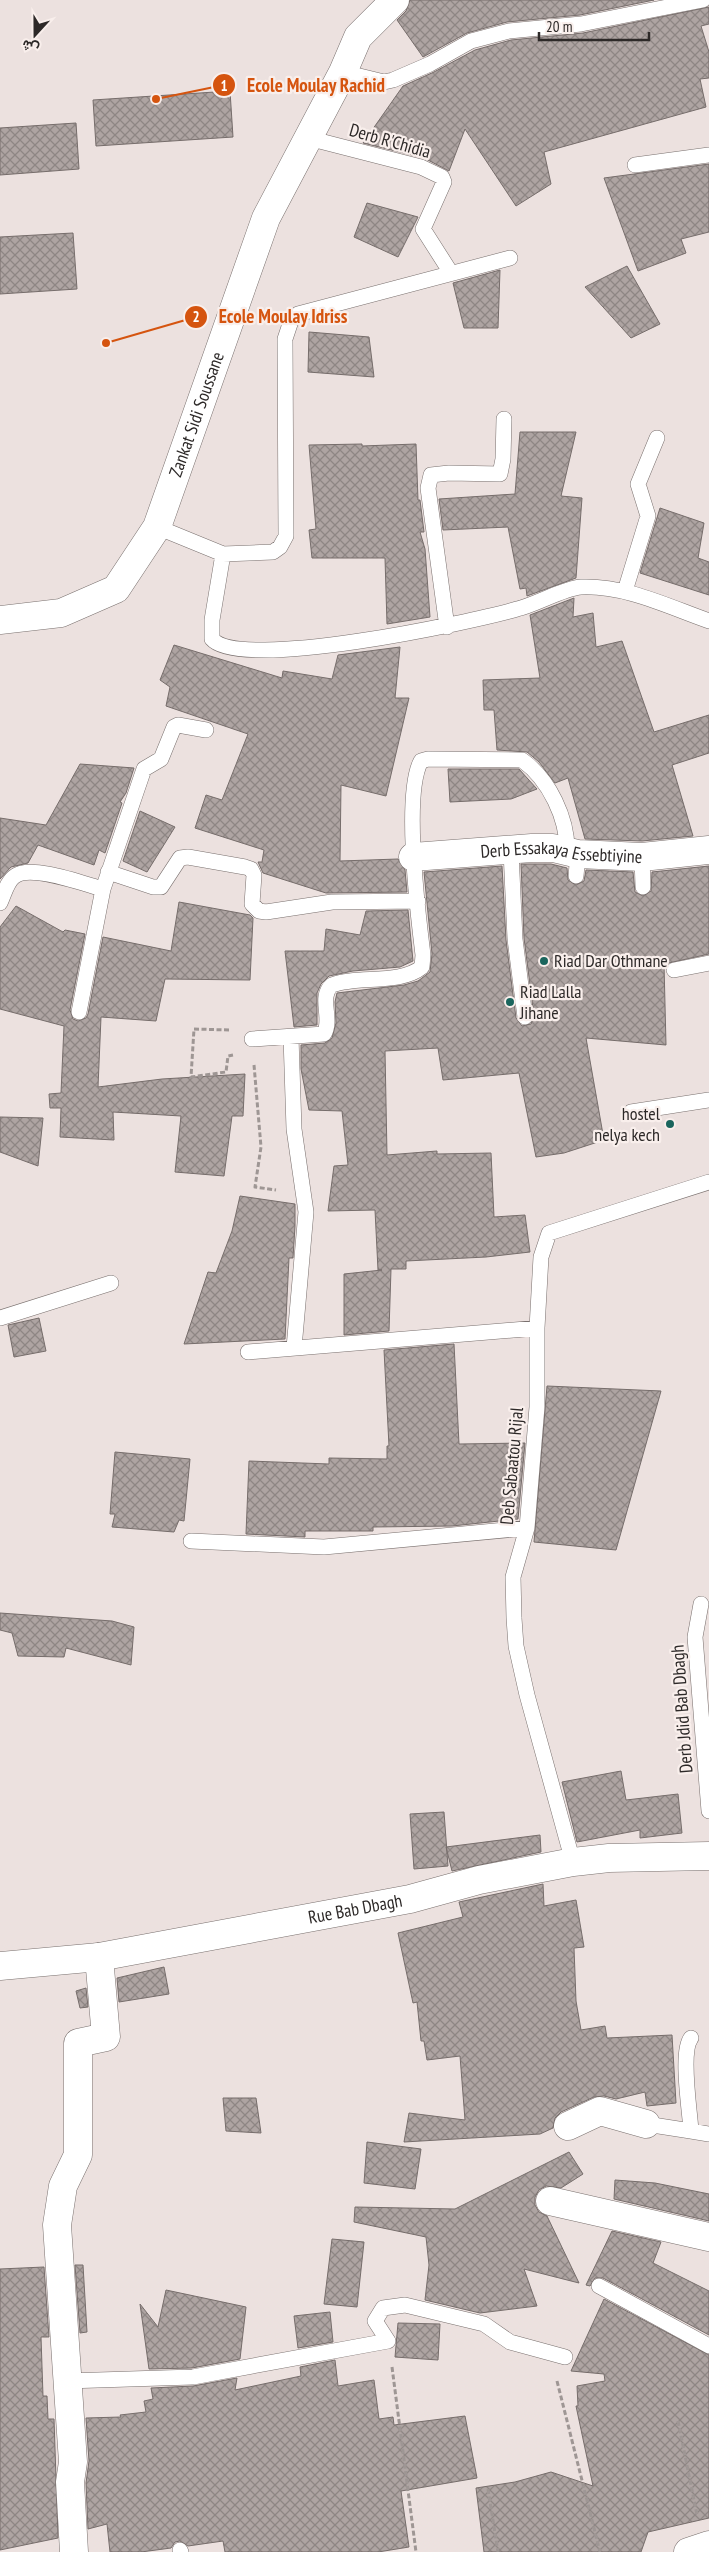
<svg xmlns="http://www.w3.org/2000/svg" width="709" height="2552" font-family="'PT Sans Narrow',Vazirmatn,sans-serif">
  <style>
    .building { fill: url(#building-cross-hatch); stroke: #766d6b }
    .lines { fill: none; stroke-linecap: round; stroke-linejoin: round }
    .lane-casing { stroke: #79706e; stroke-width: 16 }
    .street-casing { stroke: #79706e; stroke-width: 29 }
    .path { stroke: #9e9694; stroke-width: 3; stroke-dasharray: 5 2.5; stroke-linecap: butt }
    .lane { stroke: #fff; stroke-width: 15 }
    .street { stroke: #fff; stroke-width: 28 }
    .poi-dot { fill: #1a655d; stroke: #f9efec; stroke-width: 2 }
    .labels { text-anchor: middle; stroke-width: 4.5; stroke-linejoin: round; paint-order: stroke }
    .street-label { font-size: 18px; fill: #2d2928; stroke: #f9efec }
    .poi-label { font-size: 18px; fill: #2d2928; stroke: #f9efec; text-anchor: start }
    .leader { fill: none; stroke: #d5540f; stroke-width: 2 }
    .callout-dot { fill: #d5540f; stroke: #f9efec; stroke-width: 2 }
    .mark-label { font-size: 15px; text-anchor: middle; font-weight: bold; fill: #fff }
    .callout-label { font-size: 19px; text-anchor: middle; font-weight: bold; fill: #d5540f; stroke: #f9efec; stroke-width: 4.5; stroke-linejoin: round; paint-order: stroke }
  </style>
  <defs>
    <pattern id="building-cross-hatch" width="8" height="8" patternUnits="userSpaceOnUse" patternTransform="scale(1.25)"><rect width="8" height="8" fill="#aea4a2"/><path d="M0 0l8 8M0 8l8-8" fill="none" stroke="#8e8684"/></pattern>
  </defs>
  <rect width="100%" height="100%" fill="#ece1df"/>
  <path class="building" d="M 410,0 L 654,0 L 580,15 L 507,22 L 467,33 L 423,57 L 397,20 L 406,11 Z
    M 709,7 L 709,24 L 701,26 L 709,52 L 709,78 L 700,79 L 706,107 L 544,152 L 551,184 L 516,206 L 465,129 L 449,171 L 424,158 L 363,143 L 403,86 L 434,72 L 475,50 L 511,40 L 583,33 Z
    M 230,91 L 233,137 L 96,146 L 93,100 Z
    M 76,123 L 79,169 L 0,175 L 0,128 Z
    M 709,164 L 709,232 L 681,239 L 686,253 L 638,271 L 604,178 Z
    M 367,203 L 418,217 L 398,257 L 354,237 Z
    M 73,233 L 77,289 L 0,294 L 0,237 Z
    M 627,266 L 660,324 L 631,338 L 585,287 Z
    M 500,270 L 498,328 L 464,328 L 453,283 Z
    M 309,332 L 369,337 L 374,377 L 308,372 Z
    M 520,432 L 576,432 L 561,496 L 582,498 L 576,578 L 527,596 L 526,588 L 520,589 L 508,527 L 443,530 L 439,499 L 515,494 Z
    M 362,444 L 362,446 L 416,444 L 418,500 L 420,500 L 424,532 L 420,532 L 425,549 L 430,617 L 387,624 L 385,558 L 312,558 L 309,530 L 316,529 L 309,445 Z
    M 660,508 L 704,523 L 698,558 L 709,562 L 709,595 L 640,573 Z
    M 574,598 L 573,617 L 593,613 L 596,647 L 622,641 L 654,732 L 709,715 L 709,753 L 672,765 L 693,836 L 642,841 L 585,839 L 568,778 L 555,783 L 539,762 L 527,752 L 497,750 L 494,710 L 484,710 L 483,680 L 540,678 L 530,615 Z
    M 174,645 L 282,678 L 283,671 L 332,679 L 338,655 L 400,647 L 395,698 L 409,698 L 386,796 L 341,785 L 340,861 L 398,859 L 405,870 L 407,892 L 326,893 L 263,873 L 258,862 L 262,862 L 264,850 L 195,828 L 206,795 L 222,800 L 248,734 L 166,706 L 170,687 L 160,680 Z
    M 80,764 L 134,768 L 126,793 L 120,802 L 122,803 L 105,853 L 99,850 L 94,865 L 38,845 L 28,863 L 11,867 L 0,879 L 0,818 L 46,825 Z
    M 448,769 L 519,769 L 537,789 L 511,799 L 450,802 Z
    M 140,811 L 175,827 L 147,872 L 123,861 Z
    M 521,864 L 551,864 L 567,868 L 568,880 L 576,885 L 584,881 L 586,870 L 633,872 L 635,892 L 643,896 L 651,891 L 652,872 L 709,866 L 709,954 L 664,964 L 666,1045 L 586,1038 L 604,1140 L 564,1153 L 536,1157 L 519,1073 L 443,1080 L 438,1048 L 385,1051 L 387,1155 L 437,1151 L 437,1154 L 491,1153 L 494,1217 L 525,1215 L 530,1252 L 486,1257 L 406,1261 L 406,1269 L 391,1269 L 389,1331 L 344,1335 L 344,1274 L 382,1270 L 378,1270 L 375,1210 L 328,1211 L 334,1166 L 348,1165 L 342,1111 L 309,1110 L 301,1069 L 301,1045 L 325,1043 L 332,1038 L 336,1023 L 335,1002 L 337,993 L 404,985 L 418,981 L 430,972 L 432,954 L 424,872 L 502,866 L 506,940 L 516,1018 L 522,1026 L 531,1024 L 534,1016 L 524,938 Z
    M 179,902 L 250,915 L 253,918 L 250,980 L 165,979 L 156,1021 L 101,1017 L 98,1087 L 162,1079 L 245,1074 L 243,1116 L 232,1116 L 224,1176 L 175,1172 L 181,1116 L 113,1112 L 114,1140 L 60,1137 L 61,1108 L 50,1108 L 49,1094 L 61,1093 L 64,1026 L 0,1009 L 0,927 L 16,906 L 63,932 L 65,930 L 85,934 L 70,1010 L 73,1019 L 78,1021 L 86,1018 L 88,1014 L 103,937 L 171,951 Z
    M 408,910 L 413,961 L 400,967 L 353,971 L 329,976 L 321,984 L 317,993 L 317,1025 L 294,1027 L 285,951 L 324,951 L 326,929 L 360,935 L 366,911 Z
    M 0,1117 L 43,1118 L 38,1166 L 0,1152 Z
    M 240,1196 L 295,1204 L 295,1226 L 293,1258 L 289,1258 L 285,1339 L 184,1344 L 208,1272 L 216,1273 L 232,1231 Z
    M 39,1318 L 46,1351 L 14,1357 L 8,1325 Z
    M 454,1344 L 459,1444 L 525,1443 L 518,1519 L 452,1526 L 373,1527 L 373,1531 L 305,1531 L 305,1537 L 246,1534 L 249,1461 L 329,1464 L 329,1458 L 387,1459 L 387,1446 L 389,1446 L 384,1350 Z
    M 547,1386 L 661,1391 L 616,1550 L 534,1542 Z
    M 115,1452 L 190,1459 L 184,1521 L 179,1520 L 174,1532 L 112,1527 L 115,1514 L 110,1514 Z
    M 0,1613 L 112,1621 L 134,1627 L 131,1665 L 66,1648 L 64,1657 L 18,1656 L 12,1633 L 0,1630 Z
    M 621,1771 L 626,1800 L 678,1794 L 682,1833 L 640,1838 L 640,1830 L 577,1842 L 562,1782 Z
    M 444,1812 L 448,1866 L 414,1869 L 410,1814 Z
    M 540,1835 L 541,1852 L 452,1871 L 446,1847 Z
    M 543,1884 L 544,1906 L 576,1900 L 584,1947 L 574,1948 L 576,2001 L 581,2030 L 605,2026 L 607,2038 L 672,2035 L 676,2103 L 647,2106 L 645,2092 L 616,2099 L 604,2096 L 594,2097 L 561,2112 L 555,2118 L 553,2128 L 540,2134 L 404,2142 L 409,2113 L 465,2120 L 460,2056 L 427,2060 L 424,2041 L 421,2041 L 417,2002 L 413,2003 L 398,1933 L 463,1917 L 459,1902 Z
    M 164,1967 L 169,1994 L 119,2002 L 117,1978 Z
    M 86,1988 L 88,2007 L 80,2008 L 76,1991 Z
    M 223,2098 L 256,2098 L 261,2133 L 226,2131 Z
    M 367,2142 L 421,2149 L 415,2189 L 364,2183 Z
    M 569,2152 L 583,2174 L 561,2188 L 546,2186 L 539,2190 L 535,2197 L 535,2205 L 539,2212 L 547,2216 L 579,2283 L 524,2269 L 537,2306 L 480,2313 L 425,2300 L 429,2265 L 426,2237 L 354,2222 L 355,2207 L 455,2209 Z
    M 615,2180 L 655,2183 L 709,2194 L 709,2221 L 614,2199 Z
    M 612,2231 L 661,2242 L 653,2263 L 709,2291 L 709,2335 L 603,2278 L 595,2278 L 590,2286 L 586,2285 Z
    M 332,2239 L 364,2242 L 357,2307 L 324,2304 Z
    M 75,2265 L 83,2265 L 87,2332 L 80,2333 Z
    M 44,2267 L 49,2337 L 41,2337 L 43,2396 L 47,2396 L 48,2419 L 54,2419 L 58,2538 L 0,2550 L 0,2269 Z
    M 166,2290 L 246,2307 L 240,2359 L 192,2368 L 149,2369 L 140,2304 L 158,2327 Z
    M 604,2299 L 709,2355 L 709,2518 L 648,2532 L 641,2552 L 484,2552 L 476,2488 L 515,2482 L 551,2472 L 593,2486 L 576,2406 L 578,2406 L 577,2386 L 605,2381 L 604,2374 L 571,2371 Z
    M 330,2312 L 333,2342 L 298,2348 L 294,2316 Z
    M 398,2323 L 440,2324 L 438,2360 L 395,2357 Z
    M 335,2360 L 338,2386 L 374,2380 L 379,2419 L 393,2417 L 394,2425 L 465,2416 L 477,2478 L 401,2491 L 409,2547 L 378,2552 L 225,2552 L 223,2541 L 188,2546 L 180,2541 L 175,2542 L 171,2548 L 141,2552 L 110,2552 L 107,2524 L 88,2529 L 86,2483 L 89,2461 L 86,2418 L 121,2417 L 120,2415 L 146,2412 L 144,2401 L 153,2399 L 151,2388 L 193,2386 L 237,2378 L 235,2390 L 301,2376 L 300,2367 Z"/>
  <g class="lines">
    <g class="lane-casing">
      <path id="lane" d="M 343,72 L 384,82 L 393,80 L 430,64 L 471,41 L 509,31 L 581,24 L 703,0
        M 308,138 L 421,167 L 442,177 L 444,182 L 423,229 L 451,273
        M 635,165 L 709,155
        M 157,527 L 223,554 L 273,552 L 280,547 L 286,536 L 285,339 L 291,321 L 298,314 L 510,258
        M 223,554 L 212,620 L 212,639 C 240,672 472,622 517,609 C 535,605 564,588 581,587 C 625,585 669,607 709,621
        M 625,591 L 648,516 L 638,484 L 657,438
        M 447,627 L 428,488 L 431,475 L 449,473 L 500,474 L 503,459 L 504,419
        M 511,851 L 515,939 L 525,1017
        M 642,857 L 643,887
        M 108,872 L 153,887 L 161,887 L 180,858 L 188,857 L 245,867 L 251,869 L 254,875 L 252,904 L 259,911 L 266,912 L 332,902 L 418,901
        M 576,876 L 578,854
        M 0,903 C 4,895 7,881 15,876 C 31,864 84,884 103,889
        M 674,970 L 709,963
        M 79,1012 L 103,889 L 144,769 L 161,759 L 174,727 L 178,725 L 206,730
        M 291,1037 L 294,1129 L 306,1212 L 294,1348
        M 252,1039 L 324,1034 C 333,1019 318,997 332,985 C 358,975 400,985 422,967 L 423,955 C 418,915 403,794 421,761 L 428,759 L 522,760 C 549,779 568,819 567,852
        M 631,1112 L 709,1100
        M 0,1318 L 111,1283
        M 248,1352 L 537,1328
        M 191,1541 L 324,1547 L 527,1528
        M 701,1604 L 695,1637 L 709,1811
        M 573,1862 L 527,1695 L 516,1646 L 514,1618 L 513,1577 L 527,1528 L 537,1407 L 537,1328 L 541,1257 L 549,1233 L 709,1182
        M 691,2038 C 680,2052 690,2111 691,2131 L 709,2134
        M 646,2124 L 691,2131
        M 599,2286 L 709,2346
        M 66,2381 L 193,2377 L 388,2341 L 375,2321 L 383,2308 L 405,2305 L 484,2324 L 510,2342 L 565,2357
        M 180,2550 L 181,2552"/>
    </g>
    <g class="street-casing">
      <g id="street">
        <path id="s1" d="M 0,620 L 61,613 L 116,589 L 157,527 L 266,218 L 343,72 L 358,37 L 395,0"/>
        <path id="s2" d="M 413,857 L 532,848 L 553,848 L 578,854 L 642,857 L 709,850"/>
        <path id="s3" d="M 0,1966 L 99,1957 L 410,1899 L 479,1880 L 573,1862 L 609,1858 L 709,1856"/>
        <path d="M 568,2126 L 600,2111 L 646,2124"/>
        <path d="M 550,2201 L 709,2237"/>
        <path d="M 74,2552 L 70,2482 L 73,2462 L 57,2225 L 63,2186 L 78,2155 L 78,2043 L 106,2037 L 99,1957"/>
        <path d="M 688,2552 L 709,2545"/>
      </g>
    </g>
    <path class="path" d="M 229,1030 L 194,1029 L 191,1077 L 226,1072 L 228,1056 L 233,1055
      M 254,1065 L 261,1147 L 255,1187 L 276,1190
      M 392,2367 L 416,2552
      M 557,2381 L 600,2552
      M 678,2421 L 697,2515
      M 488,2489 L 498,2552"/>
    <use href="#lane" class="lane"/>
    <use href="#street" class="street"/>
  </g>
  <g class="poi-dot">
    <circle cx="544" cy="961" r="5"/>
    <circle cx="510" cy="1002" r="5"/>
    <circle cx="670" cy="1124" r="5"/>
  </g>
  <g class="labels">
    <g class="street-label">
      <text transform="translate(390 141) rotate(16)" y="6">Derb R'Chidia</text>
      <text dy="6" stroke="none"><textPath href="#s1" startOffset="315">Zankat Sidi Soussane</textPath></text>
      <text dy="6" stroke="none"><textPath href="#s2" startOffset="149">Derb Essakaya Essebtiyine</textPath></text>
      <text transform="translate(512 1466) rotate(-85)" y="6">Deb Sabaatou Rijal</text>
      <text transform="translate(682 1709) rotate(-94)" y="6">Derb Jdid Bab Dbagh</text>
      <text dy="6" stroke="none"><textPath href="#s3" startOffset="360">Rue Bab Dbagh</textPath></text>
    </g>
    <g class="poi-label">
      <text x="554" y="967">Riad Dar Othmane</text>
      <text x="520" y="998">Riad Lalla<tspan x="520" dy="21">Jihane</tspan></text>
      <text x="660" y="1120" text-anchor="end">hostel<tspan x="660" dy="21">nelya kech</tspan></text>
    </g>
  </g>
  <path class="leader" d="M156 99L224 85M106 343L196 317"/>
  <g class="callout-dot">
    <circle cx="156" cy="99" r="5"/>
    <circle cx="106" cy="343" r="5"/>
    <circle cx="224" cy="85" r="12"/>
    <circle cx="196" cy="317" r="12"/>
  </g>
  <g class="mark-label">
    <text x="224" y="91">1</text>
    <text x="196" y="322">2</text>
  </g>
  <g class="callout-label">
    <text x="316" y="92">Ecole Moulay Rachid</text>
    <text x="283" y="323">Ecole Moulay Idriss</text>
  </g>
  <g transform="translate(35 35) rotate(201)" stroke="#f9efec" stroke-width="4" paint-order="stroke">
  <path d="M0-4L9 19L0 12L-9 19Z" fill="#2d2928"/>
  <text y="-8" font-size="14" font-weight="bold" text-anchor="middle" fill="#2d2928">ش</text>
  </g>
  <path d="M539 32v8h110v-8" fill="none" stroke="#2d2928" stroke-width="2.5"/>
  <text x="546" y="32" font-size="15" fill="#2d2928" stroke="#f9efec" stroke-width="4" paint-order="stroke">20 m</text>
</svg>
